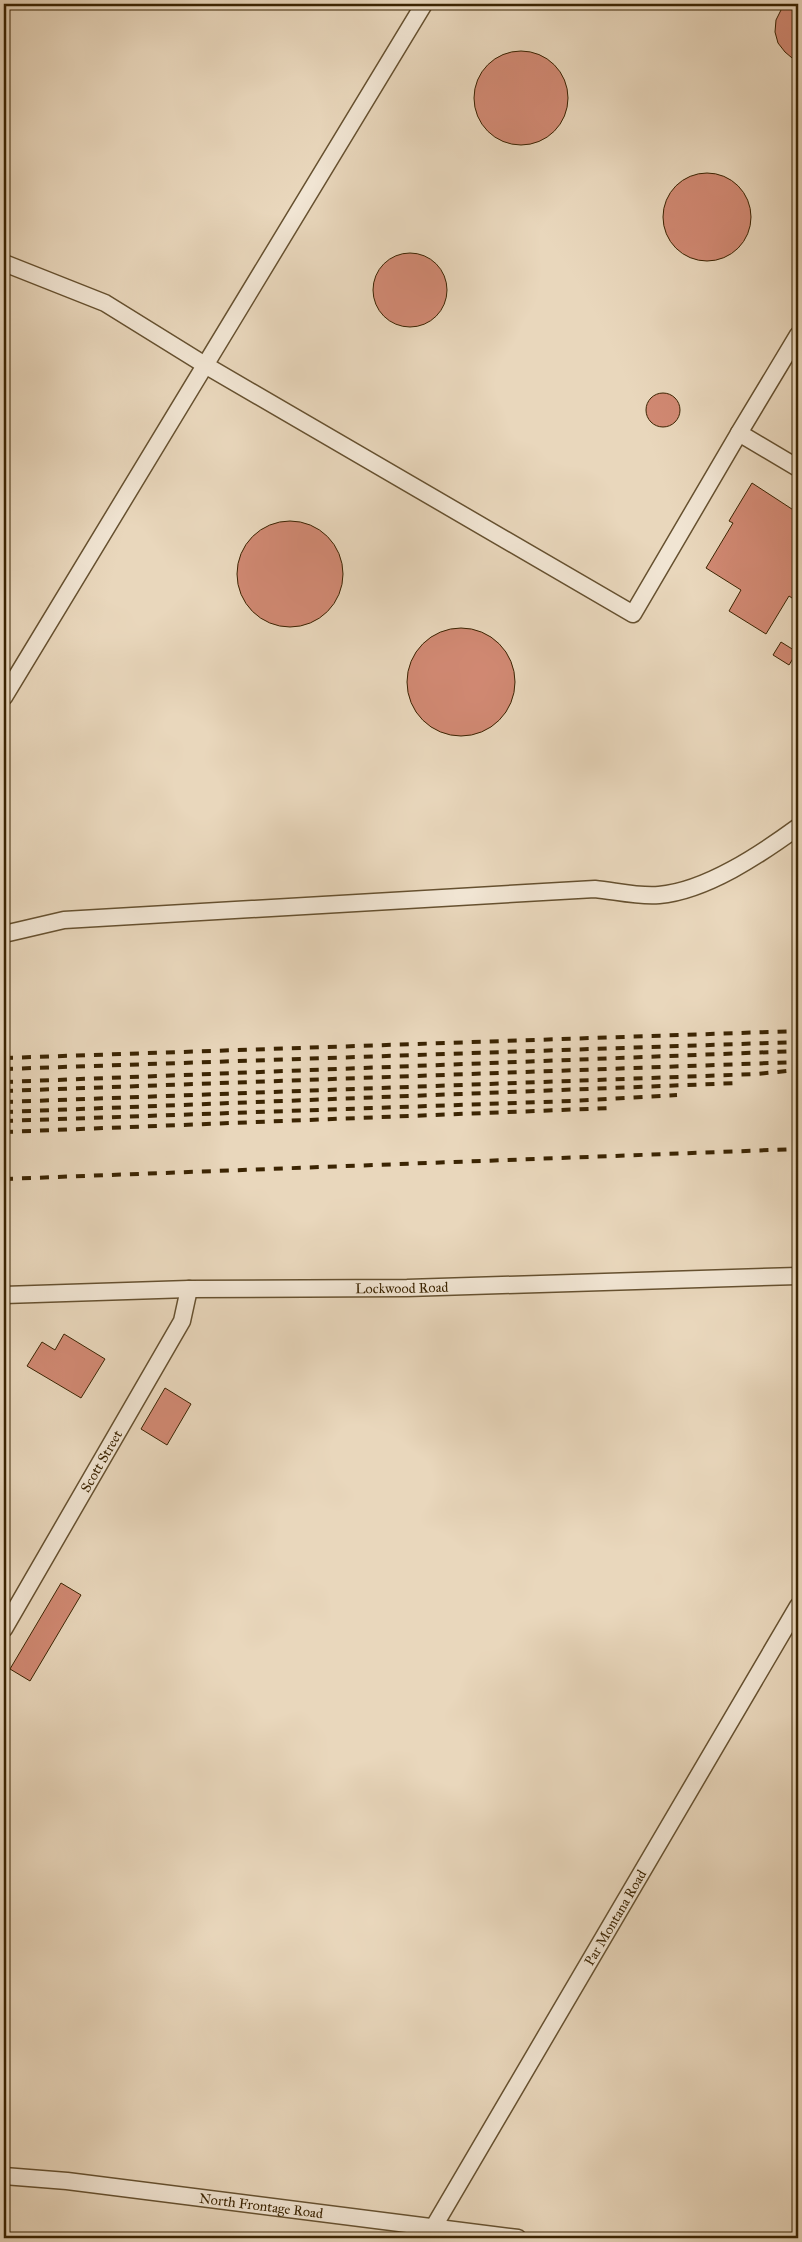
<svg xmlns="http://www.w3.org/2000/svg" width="802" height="2242" font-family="'IM FELL Great Primer',serif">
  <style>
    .building { fill: #d18973; stroke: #3b2402 }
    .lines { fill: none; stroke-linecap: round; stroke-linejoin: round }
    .minor-casing { stroke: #665130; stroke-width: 19 }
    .minor { stroke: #f1e5d3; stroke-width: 16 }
    .rail { stroke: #3b2402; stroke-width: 4; stroke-dasharray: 9 9; stroke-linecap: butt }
    .labels { text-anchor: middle; stroke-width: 4; stroke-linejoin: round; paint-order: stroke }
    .street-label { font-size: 14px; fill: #3b2402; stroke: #f1e5d3 }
  </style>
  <rect width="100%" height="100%" fill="#e9d7bc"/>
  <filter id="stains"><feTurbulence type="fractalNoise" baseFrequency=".004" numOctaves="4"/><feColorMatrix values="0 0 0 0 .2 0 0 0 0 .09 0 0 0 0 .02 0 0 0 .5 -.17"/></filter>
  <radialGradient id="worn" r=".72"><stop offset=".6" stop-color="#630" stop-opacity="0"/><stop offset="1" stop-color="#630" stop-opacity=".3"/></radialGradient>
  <path class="building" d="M 784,4 L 798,4 L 798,63 L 785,52 L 778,43 L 775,32 L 776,20 Z
    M474 98a47 47 0 1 1 94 0a47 47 0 1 1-94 0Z
    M663 217a44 44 0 1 1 88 0a44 44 0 1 1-88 0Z
    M373 290a37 37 0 1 1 74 0a37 37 0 1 1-74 0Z
    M646 410a17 17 0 1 1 34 0a17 17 0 1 1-34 0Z
    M 752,483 L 798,513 L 798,602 L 789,596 L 766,634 L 729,611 L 741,590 L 706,568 L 733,523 L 729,521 Z
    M237 574a53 53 0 1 1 106 0a53 53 0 1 1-106 0Z
    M407 682a54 54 0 1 1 108 0a54 54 0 1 1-108 0Z
    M 781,642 L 797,652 L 789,665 L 773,655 Z
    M 64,1334 L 105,1359 L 81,1398 L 27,1366 L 42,1342 L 55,1350 Z
    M 165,1388 L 191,1404 L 167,1445 L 141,1429 Z
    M 61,1583 L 81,1595 L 30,1681 L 10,1669 Z"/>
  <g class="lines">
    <g class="minor-casing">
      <g id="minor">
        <path d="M 4,263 L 105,303 L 205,365 L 633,614 L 739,433 L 798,468"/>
        <path d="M 739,433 L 798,335"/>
        <path d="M 4,697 L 424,4"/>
        <path d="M 4,934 L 64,920 L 595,889 C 615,891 639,897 659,895 C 706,891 761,854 798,827"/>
        <path id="s1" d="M 4,1295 L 189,1289 L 407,1288 L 798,1276"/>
        <path id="s2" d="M 4,1629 L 182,1321 L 189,1289"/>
        <path id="s3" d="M 4,2176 L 67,2181 L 518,2238"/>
        <path id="s4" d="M 433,2228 L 798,1606"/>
      </g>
    </g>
    <use href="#minor" class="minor"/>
    <path class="rail" d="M 4,1058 L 798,1031
      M 4,1069 L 798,1042
      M 4,1082 L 798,1051
      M 4,1091 L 798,1062
      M 4,1102 L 756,1074 L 798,1070
      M 4,1112 L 738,1083
      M 4,1121 L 571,1101 L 677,1095
      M 4,1132 L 611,1108
      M 4,1179 L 798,1149"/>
  </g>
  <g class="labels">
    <g class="street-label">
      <text dy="5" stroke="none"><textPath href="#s1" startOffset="398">Lockwood Road</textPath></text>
      <text dy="5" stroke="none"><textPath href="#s2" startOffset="194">Scott Street</textPath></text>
      <text dy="5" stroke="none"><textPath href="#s4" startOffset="360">Par Montana Road</textPath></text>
      <text dy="5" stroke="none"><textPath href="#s3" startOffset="259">North Frontage Road</textPath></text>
    </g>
  </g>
  <rect width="802" height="2242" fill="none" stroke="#e9d7bc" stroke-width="20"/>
  <rect x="5" y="5" width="792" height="2232" fill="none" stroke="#3b2402" stroke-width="2.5"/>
  <rect x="10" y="10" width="782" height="2222" fill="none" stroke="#3b2402"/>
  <rect width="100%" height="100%" filter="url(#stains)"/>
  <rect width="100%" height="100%" fill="url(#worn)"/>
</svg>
